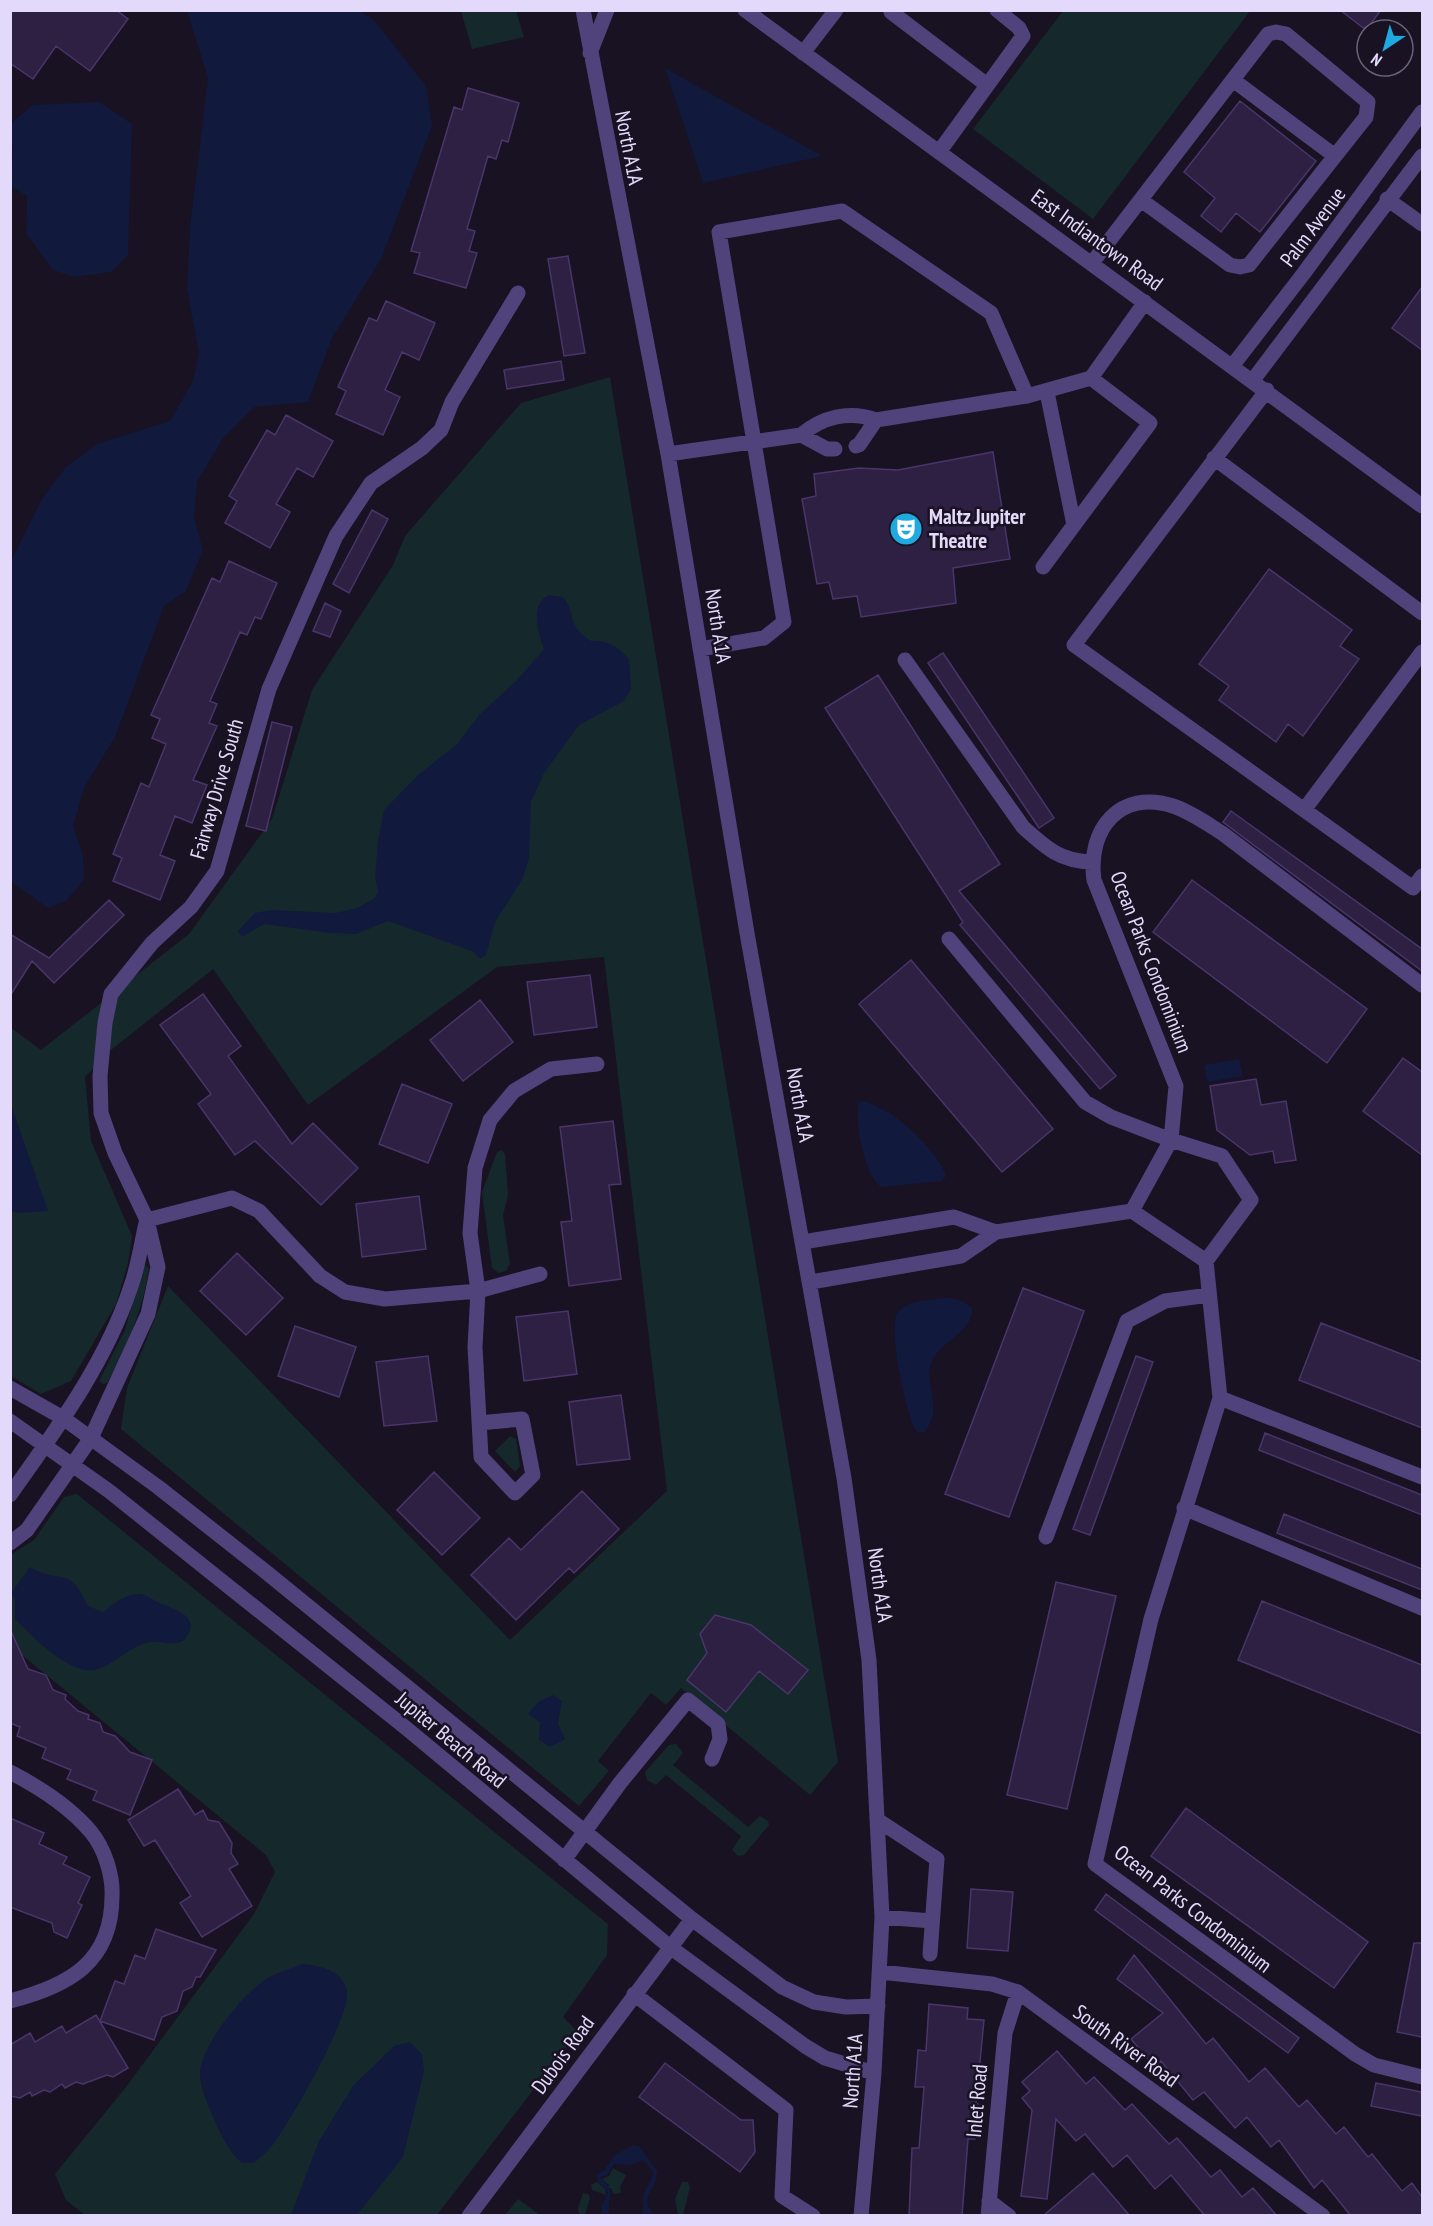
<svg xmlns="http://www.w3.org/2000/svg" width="1433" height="2226" font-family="'PT Sans Narrow',sans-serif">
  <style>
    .green { fill: #15292c }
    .water { fill: #11193d }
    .building { fill: #2d2042; stroke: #4a356a; stroke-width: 1.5 }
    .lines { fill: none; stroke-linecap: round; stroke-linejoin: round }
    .minor { stroke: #50437c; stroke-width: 15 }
    .labels { text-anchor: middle; stroke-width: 5; stroke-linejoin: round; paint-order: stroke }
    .street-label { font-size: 21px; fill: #e3d9fa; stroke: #181223 }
    .poi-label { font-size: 21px; font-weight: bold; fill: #e3d9fa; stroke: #181223; text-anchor: start }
  </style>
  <rect width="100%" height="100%" fill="#181223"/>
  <path class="green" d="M 461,11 L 516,11 L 524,37 L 472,49 Z
    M 1063,11 L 1250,11 L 1093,219 L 973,129 Z
    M 610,377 L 838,1762 L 810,1795 L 681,1688 L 666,1705 L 651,1693 L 598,1761 L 609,1771 L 579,1806 L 121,1429 L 127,1388 L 168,1286 L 510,1640 L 667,1491 L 604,957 L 497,967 L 308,1105 L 213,969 L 111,1050 L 85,1077 L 91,1141 L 132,1236 L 128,1263 L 116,1304 L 71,1381 L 41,1394 L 11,1376 L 10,1027 L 41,1050 L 189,934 L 272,819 L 312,690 L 393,565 L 405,536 L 521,403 Z
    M 502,1150 L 505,1154 L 508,1195 L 503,1215 L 510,1264 L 506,1271 L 499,1273 L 492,1268 L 482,1192 L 497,1152 Z
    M 144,1264 L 149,1268 C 143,1310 127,1346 107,1383 L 103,1384 L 99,1381 L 125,1330 Z
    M 510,1436 L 516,1439 L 520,1466 L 515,1472 L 495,1451 Z
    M 77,1494 L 608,1924 L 607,1955 L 563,2017 L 578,2032 L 437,2215 L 86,2216 L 66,2200 L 55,2174 L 126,2087 L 254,1914 L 275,1872 L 266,1855 L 11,1646 L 10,1555 L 34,1540 L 64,1497 Z
    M 676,1744 L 683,1753 L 673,1765 L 748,1827 L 760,1816 L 768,1821 L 769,1825 L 744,1855 L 738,1856 L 732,1850 L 741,1836 L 666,1775 L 656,1785 L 647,1780 L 645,1772 L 669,1745 Z
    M 613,2168 L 626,2175 L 620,2187 L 621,2193 L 613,2194 L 611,2188 L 605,2189 L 606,2195 L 592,2190 L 591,2185 L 597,2182 L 603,2187 L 610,2186 L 602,2179 L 609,2176 Z
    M 682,2182 L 688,2182 L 690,2187 L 683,2215 L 678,2215 L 675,2199 Z
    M 583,2193 L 588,2194 L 590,2198 L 585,2215 L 579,2215 L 578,2208 Z
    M 518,2199 L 540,2215 L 505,2215 Z"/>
  <path class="water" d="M 187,11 L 359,11 L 374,20 L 426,86 L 432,126 L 381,259 L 332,338 L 308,402 L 254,407 L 223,438 L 197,482 L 194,517 L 203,550 L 186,591 L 164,606 L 115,737 L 84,788 L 73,826 L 83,855 L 84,880 L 66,901 L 48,908 L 11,882 L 11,561 L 42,499 L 66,467 L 97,444 L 170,421 L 193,381 L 199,354 L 187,288 L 190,227 L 208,78 Z
    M 665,68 L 822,156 L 703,183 Z
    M 99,102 L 132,124 L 128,255 L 111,272 L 74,277 L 53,270 L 26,233 L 27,196 L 11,186 L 11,163 L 13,161 L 11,123 L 33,105 Z
    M 549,595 L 563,597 C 579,617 563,621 591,641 C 606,639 619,647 629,659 L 631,689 L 624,701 L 579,725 L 544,773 L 531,802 L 529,858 L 523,878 L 495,922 L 486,955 L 480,959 L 472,951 L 388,921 L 356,934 L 330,933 L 264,924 L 242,937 L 238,931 L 255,913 L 271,910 L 336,913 L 357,908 L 375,898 L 378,891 L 375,877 L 378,841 L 384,810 L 417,776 L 457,744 L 480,714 L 517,680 L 544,649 C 538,632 529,605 549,595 Z
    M 1239,1059 L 1243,1076 L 1207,1082 L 1204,1065 Z
    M 865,1101 C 875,1106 885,1110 894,1116 C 909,1126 943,1160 946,1176 L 941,1181 L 882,1187 C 866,1181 853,1118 859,1102 Z
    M 10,1105 L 11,1105 L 48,1211 L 18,1213 L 11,1211 Z
    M 944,1298 C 956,1298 962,1300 972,1308 C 974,1332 941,1341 932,1361 C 922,1385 945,1405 925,1432 L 917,1432 C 906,1417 888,1328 897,1314 C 907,1299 928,1301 944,1298 Z
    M 30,1567 C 58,1585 69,1563 88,1606 L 103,1612 C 114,1604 124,1594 139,1594 C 146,1594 153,1600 159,1603 C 173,1608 199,1616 188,1635 C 179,1650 162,1640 150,1642 C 133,1645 117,1661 101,1668 C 74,1681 33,1637 15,1619 L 15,1599 L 11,1593 Z
    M 553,1695 L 562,1701 L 558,1724 L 565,1739 L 550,1747 L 539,1740 L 540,1722 L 528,1714 L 538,1702 Z
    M 302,1964 C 319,1965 342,1970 347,1990 C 353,2013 288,2126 271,2147 C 266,2153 259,2158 254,2163 L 242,2163 C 228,2151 220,2133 213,2117 C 207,2103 200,2088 200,2073 C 201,2045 244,1992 268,1978 C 278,1972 291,1969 302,1964 Z
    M 410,2042 L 422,2054 L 424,2071 L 403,2157 L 357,2215 L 291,2215 L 319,2141 L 353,2086 L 394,2046 Z
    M 634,2145 L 640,2147 L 657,2171 C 658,2192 637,2194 654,2215 L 643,2215 L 643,2195 L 654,2173 L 643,2160 L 631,2165 L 614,2164 L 607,2175 L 600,2177 C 618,2195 607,2194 609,2215 L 602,2215 L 601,2206 L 608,2193 L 598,2182 L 596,2175 L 603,2171 L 616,2154 Z"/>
  <path class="building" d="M 10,10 L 116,10 L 128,19 L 90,71 L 56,46 L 33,79 L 10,63 Z
    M 1340,10 L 1381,10 L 1366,30 Z
    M 468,88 L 519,103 L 508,142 L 502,140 L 496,159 L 488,156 L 467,229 L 475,231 L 469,251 L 477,253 L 466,288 L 414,273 L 420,253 L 411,251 L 454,107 L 462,110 Z
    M 1240,101 L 1316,161 L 1260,232 L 1236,213 L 1221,232 L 1201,216 L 1215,198 L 1184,172 Z
    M 568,256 L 585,353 L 564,356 L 548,259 Z
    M 1422,287 L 1422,350 L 1392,328 Z
    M 386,301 L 435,323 L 419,360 L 402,352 L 385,390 L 400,397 L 383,435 L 336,414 L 346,391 L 338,387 L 369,318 L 377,321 Z
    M 561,361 L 564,380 L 507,389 L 504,370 Z
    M 286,415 L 333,441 L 313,477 L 297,468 L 276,504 L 290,512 L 270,548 L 225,523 L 237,501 L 229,496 L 267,430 L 275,435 Z
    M 993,452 L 1010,559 L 953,568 L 956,603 L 861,617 L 857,596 L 833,599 L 829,582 L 817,584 L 802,499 L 816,496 L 814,474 L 859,468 L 898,470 Z
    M 372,510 L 388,519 L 349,593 L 333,584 Z
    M 229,561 L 277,583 L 261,619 L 255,617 L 247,635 L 240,632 L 210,701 L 217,704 L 209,723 L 217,726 L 193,780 L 207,785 L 192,823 L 175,816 L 160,855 L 175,861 L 160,900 L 113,881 L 122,858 L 113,854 L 141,783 L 149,787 L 166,744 L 152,738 L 160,719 L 151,715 L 212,578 L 220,582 Z
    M 1269,569 L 1352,630 L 1340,646 L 1359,659 L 1303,736 L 1288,724 L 1276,742 L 1219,700 L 1229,686 L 1199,664 Z
    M 325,603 L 341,611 L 330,637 L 313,631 Z
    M 943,653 L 1054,818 L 1039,828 L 928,663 Z
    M 878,675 L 1000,864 L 959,891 L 1116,1076 L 1100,1089 L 960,925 L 963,922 L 825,708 Z
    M 272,722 L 292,727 L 266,831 L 246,826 Z
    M 1231,811 L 1422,949 L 1422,971 L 1223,822 Z
    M 1192,880 L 1367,1009 L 1327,1063 L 1153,932 Z
    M 109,900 L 124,915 L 54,983 L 32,961 L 10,996 L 10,934 L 49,958 Z
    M 911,960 L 1053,1129 L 1002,1172 L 859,1004 Z
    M 590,975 L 597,1027 L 534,1035 L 527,982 Z
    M 203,994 L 241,1046 L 228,1056 L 292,1144 L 313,1123 L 358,1168 L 321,1205 L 255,1141 L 235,1155 L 198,1104 L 211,1094 L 160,1025 Z
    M 480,1000 L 513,1042 L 463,1081 L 430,1040 Z
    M 1403,1058 L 1422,1072 L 1422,1155 L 1363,1111 Z
    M 1256,1079 L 1261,1105 L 1286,1101 L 1296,1160 L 1275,1163 L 1273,1151 L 1250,1155 L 1217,1130 L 1210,1086 Z
    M 402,1084 L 452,1104 L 428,1163 L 379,1144 Z
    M 613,1121 L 621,1184 L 609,1185 L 621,1279 L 569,1286 L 561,1222 L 572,1221 L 560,1127 Z
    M 419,1196 L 426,1249 L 362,1257 L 356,1204 Z
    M 237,1253 L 283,1298 L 246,1335 L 200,1291 Z
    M 1023,1288 L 1084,1311 L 1009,1517 L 945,1494 Z
    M 568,1311 L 577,1374 L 524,1381 L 516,1317 Z
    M 1321,1323 L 1422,1362 L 1422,1428 L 1299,1380 Z
    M 295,1326 L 356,1347 L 339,1397 L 278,1376 Z
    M 428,1356 L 437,1421 L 384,1426 L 376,1362 Z
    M 1136,1356 L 1153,1362 L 1090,1535 L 1073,1529 Z
    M 621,1395 L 630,1459 L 577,1465 L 569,1402 Z
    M 1265,1433 L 1422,1495 L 1422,1515 L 1259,1450 Z
    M 434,1472 L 480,1518 L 442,1555 L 397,1510 Z
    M 582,1491 L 619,1529 L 574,1573 L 569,1568 L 516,1620 L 471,1575 L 509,1538 L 521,1550 Z
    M 1284,1514 L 1422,1569 L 1422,1590 L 1277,1533 Z
    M 1056,1582 L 1116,1596 L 1067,1809 L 1007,1795 Z
    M 1262,1601 L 1422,1665 L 1422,1734 L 1238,1660 Z
    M 715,1615 L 751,1625 L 808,1670 L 788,1694 L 759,1671 L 726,1712 L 687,1680 L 707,1653 L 700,1634 Z
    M 10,1629 L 28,1669 L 46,1675 L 53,1690 L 66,1695 L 65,1699 L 78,1711 L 89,1715 L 88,1719 L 100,1723 L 103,1732 L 115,1736 L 130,1752 L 152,1760 L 130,1815 L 93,1800 L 97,1791 L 67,1779 L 71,1770 L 42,1758 L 46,1748 L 17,1736 L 20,1727 L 10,1723 Z
    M 178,1789 L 195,1815 L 203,1810 L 208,1820 L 219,1822 L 232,1843 L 231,1853 L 238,1864 L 229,1869 L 252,1906 L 202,1937 L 180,1903 L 191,1896 L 155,1840 L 144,1846 L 128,1820 Z
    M 1186,1808 L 1368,1942 L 1334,1988 L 1151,1856 Z
    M 10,1818 L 44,1833 L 39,1844 L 67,1857 L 63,1864 L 90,1877 L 78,1903 L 82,1905 L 67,1938 L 54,1932 L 52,1923 L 10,1907 Z
    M 971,1889 L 1013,1892 L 1008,1951 L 967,1948 Z
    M 1106,1894 L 1299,2038 L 1288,2053 L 1095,1910 Z
    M 156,1929 L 216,1950 L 200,1977 L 196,1977 L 192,1987 L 183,1991 L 177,2011 L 162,2017 L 154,2040 L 100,2021 L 115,1981 L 124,1984 L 135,1955 L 145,1959 Z
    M 1414,1943 L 1422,1943 L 1422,2037 L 1397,2032 Z
    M 1134,1955 L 1206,2044 L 1213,2038 L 1249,2082 L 1265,2068 L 1299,2107 L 1307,2100 L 1336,2134 L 1344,2127 L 1368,2157 L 1372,2154 L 1402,2191 L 1412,2183 L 1422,2197 L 1422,2216 L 1351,2216 L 1322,2180 L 1314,2188 L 1279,2140 L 1271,2147 L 1247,2117 L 1235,2128 L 1204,2092 L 1193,2100 L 1161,2061 L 1154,2067 L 1131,2039 L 1163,2013 L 1117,1979 Z
    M 929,2004 L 968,2008 L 967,2019 L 984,2020 L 976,2103 L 978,2104 L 975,2139 L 968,2139 L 962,2216 L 909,2216 L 912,2148 L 919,2148 L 924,2087 L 915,2087 L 918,2050 L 926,2051 Z
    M 96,2015 L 128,2068 L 113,2077 L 107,2075 L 83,2084 L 76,2082 L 65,2088 L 62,2084 L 50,2092 L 44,2090 L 32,2096 L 30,2092 L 20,2098 L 10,2096 L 10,2045 L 30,2033 L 35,2042 L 62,2026 L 66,2033 Z
    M 1057,2051 L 1086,2084 L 1094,2077 L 1125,2110 L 1132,2104 L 1169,2144 L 1177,2138 L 1211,2177 L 1220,2170 L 1242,2197 L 1253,2188 L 1277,2216 L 1205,2216 L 1171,2175 L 1155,2189 L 1127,2155 L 1113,2167 L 1085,2134 L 1076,2141 L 1056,2119 L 1047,2199 L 1021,2196 L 1032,2110 L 1022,2098 L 1030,2091 L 1022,2082 Z
    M 665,2063 L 741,2120 L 753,2120 L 755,2152 L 740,2172 L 639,2097 Z
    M 1376,2083 L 1422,2092 L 1422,2116 L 1371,2106 Z
    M 1093,2173 L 1130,2216 L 1043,2216 Z"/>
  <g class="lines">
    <path class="minor" d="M 583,10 L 668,454 L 747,933 L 844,1478 L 869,1660 L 882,1917 L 874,2073 L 861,2216
      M 745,10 L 1422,506
      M 891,12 L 987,85
      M 590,53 L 607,10
      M 803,53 L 836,10
      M 939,152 L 1023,36 L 1019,28 L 997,10
      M 1387,199 L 1422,224
      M 1141,200 L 1230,265 L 1240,267 L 1249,265 L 1335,156 L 1233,80
      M 1092,263 L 1268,34 L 1276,32 L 1286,34 L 1368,102 L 1366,117 L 1335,156
      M 1233,365 L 1304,273 L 1422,112
      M 1253,380 L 1422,156
      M 1267,390 L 1074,645 L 1413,888 L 1422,876
      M 801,435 L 827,449 L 835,449
      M 856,446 L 859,445 L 876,420 L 1027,396 L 1091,378 L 1145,302
      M 668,454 L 801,435 C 822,417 849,410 876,420
      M 1214,458 L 1422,613
      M 1074,525 L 1150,423 L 1091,378
      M 1043,567 L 1074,525 L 1047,392
      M 700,649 L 764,638 L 784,622 L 719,232 L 842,211 L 991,313 L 1027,396
      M 905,660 L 1023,827 C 1046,848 1060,861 1092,862
      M 1304,810 L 1422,652
      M 949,939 L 1085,1102 L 1111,1117 L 1171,1140 L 1222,1156 L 1251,1200 L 1206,1261 L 1132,1211 L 1171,1140 L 1176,1086 L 1094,880 C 1087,829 1120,789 1173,806 C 1191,812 1206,823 1222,833 L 1422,985
      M 147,1220 L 232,1198 L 259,1211 L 320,1276 L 345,1292 L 385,1299 L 478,1291 L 540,1274
      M 803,1242 L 954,1217 L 996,1232
      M 1206,1261 L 1220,1398 L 1151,1619 L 1095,1864 L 1355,2054 L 1374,2065 L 1422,2077
      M 811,1282 L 961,1256 L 996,1232 L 1132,1211
      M 10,1388 L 63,1418 L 158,1487 L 266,1572 L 692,1919 L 782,1987 L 814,2002 L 846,2007 L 878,2006
      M 1220,1398 L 1422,1477
      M 10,1421 L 109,1491 L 406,1728 L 670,1947 L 805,2046 L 825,2058 L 874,2073
      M 479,1423 L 522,1419 L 533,1475 L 515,1493 L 481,1457 L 475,1347 L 478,1291 L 470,1233 L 475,1168 L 490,1120 L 514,1091 L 551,1069 L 597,1064
      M 10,1495 C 55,1431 105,1364 130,1289 C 138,1268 141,1245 146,1223
      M 1184,1508 L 1422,1608
      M 1046,1537 L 1127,1321 L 1165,1301 L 1209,1295
      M 10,1543 L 27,1530 L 91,1438 L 148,1314 L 158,1267 L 147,1220 L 115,1153 L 101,1113 L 100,1076 L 105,1023 L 111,994 L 152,943 L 191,907 L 217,871 L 269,689 L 336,536 L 371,483 L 422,448 L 441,430 L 452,402 L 518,293
      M 10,1772 C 39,1787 70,1807 91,1832 C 105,1849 113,1876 112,1896 C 112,1963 68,1986 10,2001
      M 879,1821 L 937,1859 L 930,1954
      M 564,1860 L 620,1783 L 688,1700 L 718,1724 L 720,1739 L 712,1759
      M 882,1917 L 932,1921
      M 880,1972 L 992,1984 L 1018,1992 L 1323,2216
      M 634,1994 L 786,2110 L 782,2196 L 813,2216
      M 989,2201 L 1009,2216
      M 469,2216 L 692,1919
      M 988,2216 L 1005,2033 L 1018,1992"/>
  </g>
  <defs>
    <g id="theatre-disc" transform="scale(1.725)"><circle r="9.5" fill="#1ea9e1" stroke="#181223"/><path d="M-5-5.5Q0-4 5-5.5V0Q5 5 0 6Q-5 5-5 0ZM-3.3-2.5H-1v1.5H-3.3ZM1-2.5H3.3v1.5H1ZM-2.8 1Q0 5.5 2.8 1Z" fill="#fff"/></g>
  </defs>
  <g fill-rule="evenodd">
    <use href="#theatre-disc" x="906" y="529"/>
  </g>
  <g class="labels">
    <g class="street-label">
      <text transform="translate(629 148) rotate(79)" y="7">North A1A</text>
      <text transform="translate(1313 227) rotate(-53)" y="7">Palm Avenue</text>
      <text transform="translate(1097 240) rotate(36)" y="7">East Indiantown Road</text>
      <text transform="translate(718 626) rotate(81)" y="7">North A1A</text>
      <text transform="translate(217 789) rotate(-74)" y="7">Fairway Drive South</text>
      <text transform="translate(1151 962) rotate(69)" y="7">Ocean Parks Condominium</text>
      <text transform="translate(800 1105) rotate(80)" y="7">North A1A</text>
      <text transform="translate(880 1585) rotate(82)" y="7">North A1A</text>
      <text transform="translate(451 1740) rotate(40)" y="7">Jupiter Beach Road</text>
      <text transform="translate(1193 1909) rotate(38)" y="7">Ocean Parks Condominium</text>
      <text transform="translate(1126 2046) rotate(36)" y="7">South River Road</text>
      <text transform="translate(563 2055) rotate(-54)" y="7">Dubois Road</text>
      <text transform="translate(853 2071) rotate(-86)" y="7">North A1A</text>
      <text transform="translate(977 2101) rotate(-85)" y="7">Inlet Road</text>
    </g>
    <g class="poi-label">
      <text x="929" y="524">Maltz Jupiter<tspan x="929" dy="24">Theatre</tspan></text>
    </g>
  </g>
  <rect width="1433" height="2226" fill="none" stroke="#e3d9fa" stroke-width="24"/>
  <g transform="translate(1385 48) rotate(216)"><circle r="28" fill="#181223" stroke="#696279" stroke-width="1.5"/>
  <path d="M0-4.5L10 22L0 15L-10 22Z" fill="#1ea9e1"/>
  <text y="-9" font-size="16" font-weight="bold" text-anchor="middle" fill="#e3d9fa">N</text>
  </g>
</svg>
